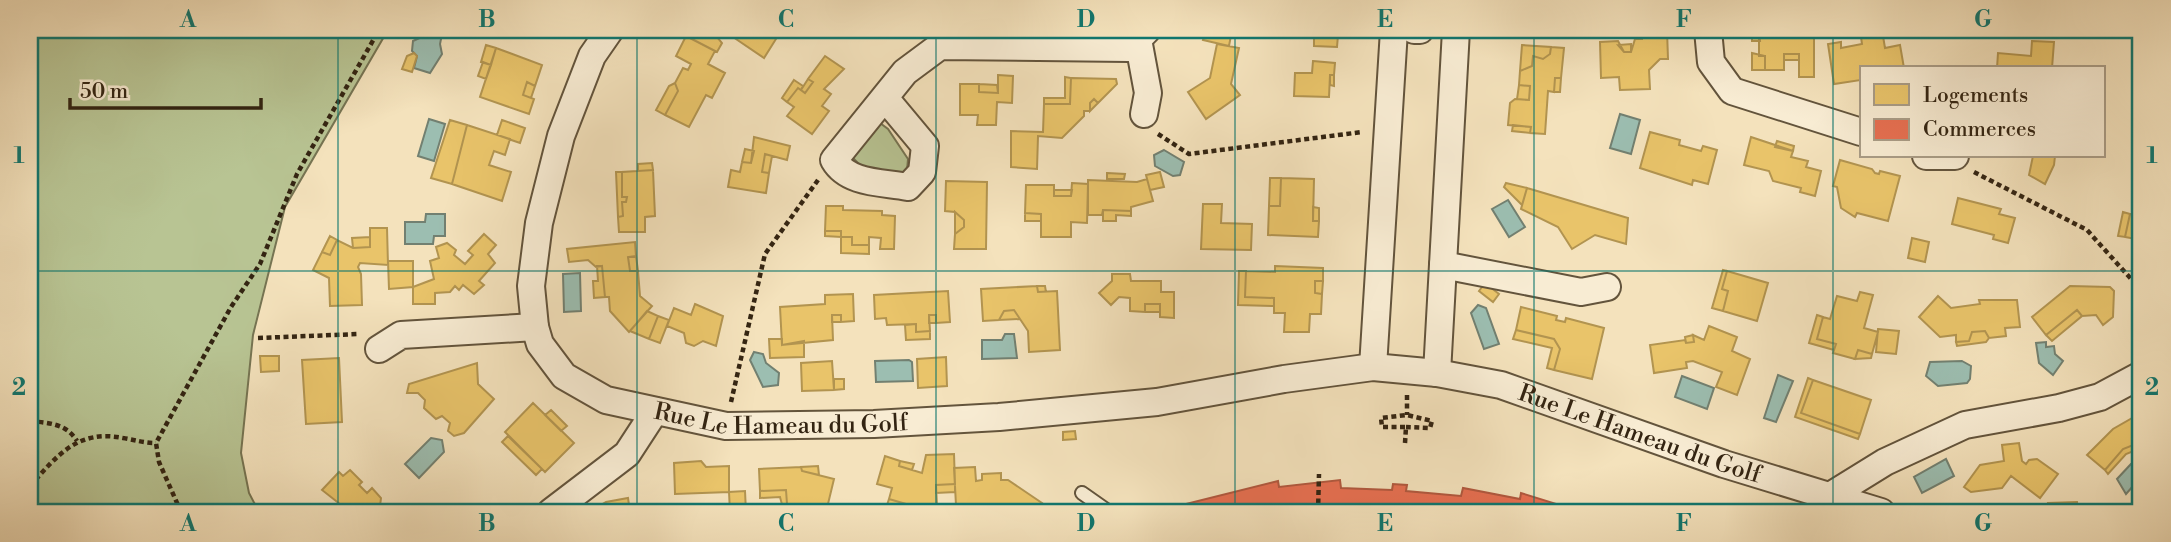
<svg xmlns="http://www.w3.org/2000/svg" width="2171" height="542" font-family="'Libre Bodoni',serif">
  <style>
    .green { fill: #b8c493; stroke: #767452; stroke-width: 2 }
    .water { fill: #9cbeb1; stroke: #728071; stroke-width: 2 }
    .homes { fill: #e9c46a; stroke: #b29450; stroke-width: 2 }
    .shops { fill: #e76f51; stroke: #b1583e; stroke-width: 2 }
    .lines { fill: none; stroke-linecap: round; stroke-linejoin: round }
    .service-casing { stroke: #63543c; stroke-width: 16 }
    .minor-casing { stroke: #63543c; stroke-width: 30 }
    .path { stroke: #332412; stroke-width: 4.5; stroke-dasharray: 5 3.5; stroke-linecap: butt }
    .service { stroke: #f8ecd3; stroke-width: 12 }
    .minor { stroke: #f8ecd3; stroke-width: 26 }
    .grid { fill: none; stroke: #0f766e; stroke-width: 2; stroke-opacity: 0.55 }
    .labels { text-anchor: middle; stroke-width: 7; stroke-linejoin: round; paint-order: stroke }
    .street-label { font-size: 24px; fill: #332412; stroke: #f8ecd3 }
    .neatline { fill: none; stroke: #0f766e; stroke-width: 2.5 }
    .grid-label { font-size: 23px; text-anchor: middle; font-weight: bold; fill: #0f766e }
  </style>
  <rect width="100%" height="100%" fill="#f4e2bc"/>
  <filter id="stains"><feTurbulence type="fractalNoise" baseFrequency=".00286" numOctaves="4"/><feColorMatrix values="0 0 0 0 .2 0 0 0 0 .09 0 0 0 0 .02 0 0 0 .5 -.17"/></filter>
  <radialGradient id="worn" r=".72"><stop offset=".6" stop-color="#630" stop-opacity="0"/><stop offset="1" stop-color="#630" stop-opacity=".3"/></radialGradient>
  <path class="green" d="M 30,30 L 391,30 L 385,35 L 285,207 L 253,335 L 241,453 L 249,493 L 259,512 L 30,512 Z
    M 876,120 L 888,129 L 908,159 L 907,170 L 900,176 L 862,167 L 853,158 L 854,151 Z"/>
  <path class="water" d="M 426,30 L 442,34 L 440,44 L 442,54 L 430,73 L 414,68 L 417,56 L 412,51 L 413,41 L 424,36 Z
    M 1524,30 L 1567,30 L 1566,38 L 1523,34 Z
    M 1620,114 L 1640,120 L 1631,154 L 1610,148 Z
    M 429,119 L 445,124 L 434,161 L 418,156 Z
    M 1164,150 L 1184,162 L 1180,175 L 1173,176 L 1155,166 L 1154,155 Z
    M 1508,200 L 1525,227 L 1509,237 L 1492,209 Z
    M 426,214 L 445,214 L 445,236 L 434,236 L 433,244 L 405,244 L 405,222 L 425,222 Z
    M 580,273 L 581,311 L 564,312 L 563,274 Z
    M 1478,305 L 1486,308 L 1499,344 L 1484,349 L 1471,313 Z
    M 1005,334 L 1014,334 L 1017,358 L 982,359 L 982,340 L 1002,340 Z
    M 2046,342 L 2046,347 L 2054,346 L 2055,354 L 2063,361 L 2053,375 L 2039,363 L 2036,343 Z
    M 754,352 L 763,354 L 766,363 L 779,373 L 778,385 L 763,387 L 750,360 Z
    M 909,360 L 912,362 L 913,381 L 876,382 L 875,361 Z
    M 1962,361 L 1971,366 L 1970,379 L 1967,383 L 1938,386 L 1926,376 L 1930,362 Z
    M 1778,375 L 1793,381 L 1776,422 L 1764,418 Z
    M 1682,376 L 1714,388 L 1707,409 L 1675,397 Z
    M 431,438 L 442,440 L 444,452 L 419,478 L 405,464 Z
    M 1946,459 L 1954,476 L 1922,493 L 1914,477 Z
    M 2141,461 L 2141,477 L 2126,494 L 2117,479 L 2131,464 Z"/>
  <path class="homes" d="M 691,30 L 713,32 L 722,43 L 717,52 L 688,37 Z
    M 723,30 L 737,30 L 733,37 Z
    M 737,30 L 779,30 L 781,31 L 764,58 L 733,37 Z
    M 1206,30 L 1255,30 L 1253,35 L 1232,30 L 1229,46 L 1203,40 Z
    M 1297,30 L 1333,30 L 1332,35 L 1338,35 L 1337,47 L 1314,46 L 1314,34 L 1297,34 Z
    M 1634,30 L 1642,30 L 1642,39 L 1635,39 Z
    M 1642,30 L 1667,30 L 1668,59 L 1660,59 L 1649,70 L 1650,89 L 1620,90 L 1619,77 L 1601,78 L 1600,42 L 1618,41 L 1624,52 L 1631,52 L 1635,39 L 1642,39 Z
    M 1752,30 L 1759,30 L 1760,41 L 1752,41 Z
    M 1759,30 L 1800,30 L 1799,37 L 1814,37 L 1814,77 L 1799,77 L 1799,54 L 1784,54 L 1784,70 L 1765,70 L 1765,56 L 1759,56 Z
    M 1860,30 L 1882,30 L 1885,48 L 1900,45 L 1904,68 L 1861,68 L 1861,80 L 1834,84 L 1828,44 L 1841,42 L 1841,48 L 1862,44 Z
    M 1921,30 L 1944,30 L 1943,32 L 1921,32 Z
    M 1944,30 L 1967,30 L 1968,33 L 1943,32 Z
    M 686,36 L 715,51 L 708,64 L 725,73 L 712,98 L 706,95 L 689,127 L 665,115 L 678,91 L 675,83 L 683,68 L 688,70 L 691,64 L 676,56 Z
    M 2032,41 L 2054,42 L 2052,68 L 1997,68 L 1998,53 L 2031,56 Z
    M 1217,44 L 1239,48 L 1231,84 L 1240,95 L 1206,119 L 1188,92 L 1210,78 Z
    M 1631,44 L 1631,52 L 1624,52 L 1618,45 Z
    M 486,45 L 496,48 L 491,65 L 481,62 Z
    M 1522,45 L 1551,47 L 1550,54 L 1543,59 L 1533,56 L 1532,66 L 1520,71 Z
    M 1551,47 L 1564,48 L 1561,78 L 1555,78 L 1554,92 L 1548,91 L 1545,134 L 1530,133 L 1531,127 L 1508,125 L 1510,103 L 1515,99 L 1529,100 L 1530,86 L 1519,85 L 1520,71 L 1532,66 L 1533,56 L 1543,59 L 1550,54 Z
    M 496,48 L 542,65 L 535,86 L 527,82 L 523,95 L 534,99 L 529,114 L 480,97 Z
    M 414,53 L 417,56 L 412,72 L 402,69 L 407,56 Z
    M 1752,53 L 1765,56 L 1765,70 L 1752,70 Z
    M 1784,54 L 1799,54 L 1799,60 L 1784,60 Z
    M 825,56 L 844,69 L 824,89 L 831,94 L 822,106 L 829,111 L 812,134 L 787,116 L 794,107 L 787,102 L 798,88 L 805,93 L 813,82 L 808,79 Z
    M 1313,61 L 1335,63 L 1334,75 L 1330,75 L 1329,97 L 1294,96 L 1295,73 L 1312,73 Z
    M 483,62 L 491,65 L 486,79 L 478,76 Z
    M 998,75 L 1013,76 L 1012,103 L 997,102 L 996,125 L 977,125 L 978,115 L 960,115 L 960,84 L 979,84 L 979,92 L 998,93 Z
    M 1330,75 L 1334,75 L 1334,86 L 1330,85 Z
    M 1065,77 L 1071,78 L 1070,104 L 1044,104 L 1044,98 L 1065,98 Z
    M 1071,78 L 1116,79 L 1117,84 L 1098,103 L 1094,99 L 1090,103 L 1090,111 L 1084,111 L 1084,116 L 1062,138 L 1038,136 L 1037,169 L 1011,167 L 1011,131 L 1043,132 L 1044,104 L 1070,104 Z
    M 1555,78 L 1561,78 L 1560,92 L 1554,92 Z
    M 808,79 L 813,82 L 805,93 L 801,90 Z
    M 794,80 L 803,86 L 801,90 L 798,88 L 787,102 L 782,98 Z
    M 527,82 L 535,86 L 531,98 L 523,95 Z
    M 2141,82 L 2141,110 L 2136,109 Z
    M 675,83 L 678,91 L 665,115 L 656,110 L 669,86 Z
    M 979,84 L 997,85 L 998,93 L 979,92 Z
    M 1519,85 L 1530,86 L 1529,100 L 1517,99 Z
    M 1094,99 L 1098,103 L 1090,111 L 1090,103 Z
    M 450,120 L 467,125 L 452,184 L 431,178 Z
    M 502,120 L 525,128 L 520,143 L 497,135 Z
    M 467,125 L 510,139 L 505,155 L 494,151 L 489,165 L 511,172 L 502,201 L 452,184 Z
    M 1513,125 L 1531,127 L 1530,133 L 1512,131 Z
    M 1650,132 L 1680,140 L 1679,145 L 1701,151 L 1703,146 L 1717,150 L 1708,184 L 1693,180 L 1692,185 L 1640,168 Z
    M 754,137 L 790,146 L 787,160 L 765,154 L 762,172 L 769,173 L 766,193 L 728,187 L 731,170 L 740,172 L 742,162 L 751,163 Z
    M 1751,137 L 1793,151 L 1791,157 L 1808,161 L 1806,167 L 1821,171 L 1815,196 L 1800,192 L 1801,188 L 1773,181 L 1769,171 L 1744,165 Z
    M 1777,141 L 1794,146 L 1793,151 L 1775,147 Z
    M 745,149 L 754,151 L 751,163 L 742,162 Z
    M 765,154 L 772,156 L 769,173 L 762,172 Z
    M 2033,156 L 2055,156 L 2054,165 L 2045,184 L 2029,175 Z
    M 1840,160 L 1872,169 L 1875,173 L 1879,174 L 1880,171 L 1900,176 L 1888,221 L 1857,213 L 1855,217 L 1841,208 L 1837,187 L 1833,186 Z
    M 652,163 L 653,170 L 638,171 L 638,164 Z
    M 653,170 L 655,216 L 645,217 L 645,232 L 619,232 L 618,217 L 623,216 L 622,202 L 626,202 L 627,197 L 622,197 L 622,172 Z
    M 616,172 L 622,172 L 622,197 L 627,197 L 626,202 L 622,202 L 623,216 L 618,217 Z
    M 1160,172 L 1164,187 L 1150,190 L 1146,175 Z
    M 1107,173 L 1125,174 L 1124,179 L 1107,179 Z
    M 1270,178 L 1281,178 L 1280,206 L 1269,206 Z
    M 1281,178 L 1314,179 L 1313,221 L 1319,221 L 1318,237 L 1268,235 L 1269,206 L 1280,206 Z
    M 1147,179 L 1153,201 L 1131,207 L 1131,211 L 1103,210 L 1102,215 L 1088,215 L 1088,180 L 1137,182 Z
    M 946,181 L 987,182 L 986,249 L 954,249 L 955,234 L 964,227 L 964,220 L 955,212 L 945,211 Z
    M 1072,183 L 1088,184 L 1087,223 L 1071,222 L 1071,237 L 1041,237 L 1041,214 L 1025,213 L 1026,185 L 1054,185 L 1054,196 L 1071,196 Z
    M 1506,183 L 1527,188 L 1522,205 L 1504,187 Z
    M 1527,188 L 1628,218 L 1626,244 L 1595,235 L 1572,249 L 1558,227 L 1521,209 Z
    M 1054,190 L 1072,190 L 1071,196 L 1054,196 Z
    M 2137,194 L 2141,200 L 2141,216 L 2133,214 Z
    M 1958,198 L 2001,209 L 1999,214 L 2015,218 L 2008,243 L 1993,239 L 1994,235 L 1952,224 Z
    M 1203,204 L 1222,204 L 1221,223 L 1252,224 L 1251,250 L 1201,249 Z
    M 826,206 L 843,206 L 843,210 L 882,211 L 882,215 L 895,216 L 894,249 L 880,249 L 881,238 L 869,237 L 869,245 L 852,245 L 852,237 L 841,237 L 841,231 L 825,231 Z
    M 1313,207 L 1319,208 L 1319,221 L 1313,221 Z
    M 1103,210 L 1131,211 L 1131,216 L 1116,215 L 1116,221 L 1103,221 Z
    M 955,212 L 964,220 L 964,227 L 955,234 Z
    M 2123,212 L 2130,214 L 2125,237 L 2118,236 Z
    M 1025,213 L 1041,214 L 1041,221 L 1025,221 Z
    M 2141,213 L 2141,240 L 2125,237 L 2130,214 L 2141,216 Z
    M 370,228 L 387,228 L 388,265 L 360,263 L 358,267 L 361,274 L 362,305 L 330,306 L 329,278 L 313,270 L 322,252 L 330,255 L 337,240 L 353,248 L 370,247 Z
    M 825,231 L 841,231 L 841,237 L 825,236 Z
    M 484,234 L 496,245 L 488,254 L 495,263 L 479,281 L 484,285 L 474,294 L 463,285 L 459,290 L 455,286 L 450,292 L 435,293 L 435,304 L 413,304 L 413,287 L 434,279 L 430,261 L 439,258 L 436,247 L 447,243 L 456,250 L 454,255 L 465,264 L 473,255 L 468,251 Z
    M 330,236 L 337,240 L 330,255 L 322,252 Z
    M 370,237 L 370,247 L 353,248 L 352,238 Z
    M 841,237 L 852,237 L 852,245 L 869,245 L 869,254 L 841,253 Z
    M 1912,238 L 1929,242 L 1925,262 L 1908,258 Z
    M 635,242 L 636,256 L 628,257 L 630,271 L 638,271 L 640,296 L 652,306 L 629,332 L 610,311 L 609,297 L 605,297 L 602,266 L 596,267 L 588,260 L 569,262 L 567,249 Z
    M 636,256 L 638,271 L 630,271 L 628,257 Z
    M 388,261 L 413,261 L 413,287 L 389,289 Z
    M 597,266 L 602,266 L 605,297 L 594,298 L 593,281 L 598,281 Z
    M 1275,266 L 1323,268 L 1323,281 L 1315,281 L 1315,293 L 1322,294 L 1321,314 L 1310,314 L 1309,332 L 1284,332 L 1285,313 L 1274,313 L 1274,298 L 1245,297 L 1246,271 L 1275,272 Z
    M 1723,270 L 1727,271 L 1722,289 L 1728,291 L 1723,311 L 1712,308 Z
    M 1239,271 L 1246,271 L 1245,297 L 1274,298 L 1274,306 L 1238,305 Z
    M 1727,271 L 1768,283 L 1757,321 L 1723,311 L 1728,291 L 1722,289 Z
    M 1112,274 L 1130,274 L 1131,281 L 1161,281 L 1161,292 L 1174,292 L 1174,318 L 1160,317 L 1160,304 L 1145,304 L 1145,312 L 1130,311 L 1130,298 L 1119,297 L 1111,305 L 1099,293 L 1112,281 Z
    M 1315,281 L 1323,281 L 1322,294 L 1315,293 Z
    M 1485,283 L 1499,294 L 1493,302 L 1479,291 Z
    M 1037,286 L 1038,292 L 1057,291 L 1060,350 L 1029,352 L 1028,331 L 1014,310 L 1004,311 L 999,320 L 983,321 L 981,289 Z
    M 1037,286 L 1045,286 L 1046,292 L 1038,292 Z
    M 2070,286 L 2110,287 L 2114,291 L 2113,317 L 2103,325 L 2096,315 L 2082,316 L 2077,310 L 2046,335 L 2032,317 Z
    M 948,291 L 950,322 L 936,323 L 936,315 L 929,315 L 930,331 L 916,332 L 916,324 L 887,325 L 886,318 L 875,319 L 874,295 Z
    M 1860,292 L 1873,295 L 1864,328 L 1878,332 L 1872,354 L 1858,350 L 1855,359 L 1833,353 L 1836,344 L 1817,339 L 1823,317 L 1830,319 L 1837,296 L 1857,301 Z
    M 853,294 L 854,321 L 841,322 L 841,315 L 832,315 L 833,340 L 782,345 L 780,307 L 825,304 L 825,295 Z
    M 1938,296 L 1951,308 L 1980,304 L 1979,300 L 2017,300 L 2020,327 L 2005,328 L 2006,336 L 1989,338 L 1985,331 L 1972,332 L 1969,341 L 1956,342 L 1956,335 L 1940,337 L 1919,317 Z
    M 695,304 L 723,316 L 716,346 L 703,341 L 694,346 L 686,343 L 684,333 L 667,326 L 674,308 L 691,315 Z
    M 1145,304 L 1160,304 L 1160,312 L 1145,312 Z
    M 1521,307 L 1557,316 L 1556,320 L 1565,322 L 1566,318 L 1604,328 L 1592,379 L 1554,370 L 1560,349 L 1554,339 L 1516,330 Z
    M 1014,310 L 1020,319 L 999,320 L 1004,311 Z
    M 2077,310 L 2082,316 L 2052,341 L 2046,335 Z
    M 647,311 L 658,316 L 649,339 L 630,331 Z
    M 832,315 L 841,315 L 841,322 L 832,322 Z
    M 929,315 L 936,315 L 936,323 L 929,323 Z
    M 1817,315 L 1823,317 L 1817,339 L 1836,344 L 1834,350 L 1809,343 Z
    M 658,316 L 669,320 L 660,343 L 649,339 Z
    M 916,324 L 916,332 L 930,331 L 930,339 L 906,340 L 905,325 Z
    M 1709,326 L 1737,337 L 1732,351 L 1750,359 L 1737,395 L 1716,387 L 1722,372 L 1693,361 L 1686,362 L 1687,368 L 1654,373 L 1650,345 L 1685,340 L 1686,343 L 1694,342 L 1693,335 L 1704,340 Z
    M 1878,329 L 1899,331 L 1896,354 L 1876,352 Z
    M 1516,330 L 1554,339 L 1560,349 L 1554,370 L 1547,368 L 1552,348 L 1513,339 Z
    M 1985,331 L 1989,338 L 1986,342 L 1957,346 L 1956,342 L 1969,341 L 1972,332 Z
    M 1693,335 L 1694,342 L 1686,343 L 1685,337 Z
    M 769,339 L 782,339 L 782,345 L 804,341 L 804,357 L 770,358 Z
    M 1858,350 L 1872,354 L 1871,358 L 1855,359 Z
    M 260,356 L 279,356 L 279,371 L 261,372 Z
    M 946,357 L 947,386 L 918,388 L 917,359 Z
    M 339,358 L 342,422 L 306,424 L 302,360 Z
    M 832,361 L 834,390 L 802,391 L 801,363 Z
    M 477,363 L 478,384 L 494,399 L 464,433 L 454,436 L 448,431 L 450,423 L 442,416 L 436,419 L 424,408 L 425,400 L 418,393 L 407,393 L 409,384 Z
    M 1808,378 L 1813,380 L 1801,413 L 1860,434 L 1858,439 L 1795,417 Z
    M 834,379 L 844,379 L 844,389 L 834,390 Z
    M 1813,380 L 1871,400 L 1860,434 L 1801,413 Z
    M 533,403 L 574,443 L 545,472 L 505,432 Z
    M 551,410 L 567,426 L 561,431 L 545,415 Z
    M 2141,413 L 2141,442 L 2123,449 L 2105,470 L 2087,455 L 2113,429 Z
    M 1075,431 L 1076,439 L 1063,440 L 1063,432 Z
    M 508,436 L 542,469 L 536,475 L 502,442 Z
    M 2141,442 L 2141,448 L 2126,454 L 2108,474 L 2105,470 L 2123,449 Z
    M 2019,443 L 2022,461 L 2026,464 L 2029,460 L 2037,459 L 2058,474 L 2040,498 L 2011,476 L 2002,488 L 1971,492 L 1964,487 L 1980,465 L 2004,461 L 2002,445 Z
    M 954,454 L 955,484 L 936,485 L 937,505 L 913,506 L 889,499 L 892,488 L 877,484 L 885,456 L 900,461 L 899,466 L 922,473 L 926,455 Z
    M 701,461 L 706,467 L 729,466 L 729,492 L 675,494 L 674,463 Z
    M 900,461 L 914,464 L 912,470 L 899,466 Z
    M 818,466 L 819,475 L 802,471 L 801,467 Z
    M 801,467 L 802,471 L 834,479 L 827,508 L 814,505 L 810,512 L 792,512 L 787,504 L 786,490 L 760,491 L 759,469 Z
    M 975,467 L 976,481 L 982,480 L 982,474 L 1001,473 L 1001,480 L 1008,480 L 1042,503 L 1036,512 L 971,512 L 971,505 L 956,505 L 954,468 Z
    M 350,470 L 362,482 L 359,485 L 367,493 L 372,488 L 381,498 L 380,506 L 388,512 L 350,512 L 322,490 L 339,472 L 343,476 Z
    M 955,484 L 955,492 L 936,493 L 936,485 Z
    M 786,490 L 787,504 L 792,512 L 784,512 L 780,497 L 760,498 L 760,491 Z
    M 745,491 L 746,512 L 730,512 L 729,492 Z
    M 628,498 L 630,512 L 602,512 L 601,505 L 606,502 Z
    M 889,499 L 913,506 L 937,505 L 937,511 L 913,512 L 887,505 Z
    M 2077,502 L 2078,512 L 2049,512 L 2048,503 Z
    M 814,505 L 821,506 L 818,512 L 810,512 Z"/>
  <path class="shops" d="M 1340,480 L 1341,488 L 1392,490 L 1393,484 L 1407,485 L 1406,491 L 1461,496 L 1463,488 L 1520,499 L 1521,493 L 1582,512 L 1286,512 L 1282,508 L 1266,512 L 1162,510 L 1278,481 L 1279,487 Z"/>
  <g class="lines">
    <g class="service-casing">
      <path id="service" d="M 1082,493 L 1109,512"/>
    </g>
    <g class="minor-casing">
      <g id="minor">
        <path id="s1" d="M 610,30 L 592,56 L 561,136 L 539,223 L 531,286 L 535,327 L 540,344 L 564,376 L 606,400 L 726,426 L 874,424 L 999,417 L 1157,402 L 1284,379 L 1373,367 L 1437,373 L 1501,385 L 1724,464 L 1881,512"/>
        <path d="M 1414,30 L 1420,30"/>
        <path d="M 1708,30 L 1711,62 L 1732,91 L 1861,132"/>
        <path d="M 1138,39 L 1148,93 L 1144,114"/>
        <path d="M 885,98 L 925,146 L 922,172 L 908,187 C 882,182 848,184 834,160 L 905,72 L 940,46 L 1129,48 L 1147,30"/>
        <path d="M 1926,156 L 1955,156"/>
        <path d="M 1443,265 L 1581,292 L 1607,287"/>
        <path d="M 379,349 L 401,335 L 535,327"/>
        <path d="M 1373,367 L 1394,30"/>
        <path d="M 1437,373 L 1456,30"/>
        <path d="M 1830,496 L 1885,462 L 1965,425 L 2059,408 L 2100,397 L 2141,375"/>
        <path d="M 551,512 L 627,454 L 655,411"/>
      </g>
    </g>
    <path class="path" d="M 1158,134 L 1189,154 L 1362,132
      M 1974,172 L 2087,230 L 2141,290
      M 258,338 L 359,334
      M 1407,395 L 1407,415
      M 731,402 L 765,254 L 818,180
      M 30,421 C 48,423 66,423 77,441
      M 1405,443 L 1406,427 L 1382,427 L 1381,418 L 1407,415 L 1432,421 L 1430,428 L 1406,427
      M 30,486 C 57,456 77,429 123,438 C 135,440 144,443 156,443
      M 181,512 L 159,462 L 156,443 L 231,307 L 260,264 L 297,174 L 379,30
      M 1318,512 L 1319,474"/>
    <use href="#service" class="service"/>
    <use href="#minor" class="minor"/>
  </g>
  <path class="grid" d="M 338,30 L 338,512M 637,30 L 637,512M 936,30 L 936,512M 1235,30 L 1235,512M 1534,30 L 1534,512M 1833,30 L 1833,512M 30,271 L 2141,271"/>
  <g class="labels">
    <g class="street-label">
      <text dy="8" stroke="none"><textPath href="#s1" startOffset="595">Rue Le Hameau du Golf</textPath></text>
      <text dy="8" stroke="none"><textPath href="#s1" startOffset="1468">Rue Le Hameau du Golf</textPath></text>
    </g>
  </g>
  <rect width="2171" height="542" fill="none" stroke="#f4e2bc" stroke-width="77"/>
  <rect x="1860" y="66" width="245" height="91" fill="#f8ecd3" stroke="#a99c86" stroke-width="2"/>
  <rect x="1874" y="84" width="35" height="21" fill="#e9c46a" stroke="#a99c86" stroke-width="2"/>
  <text x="1923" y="102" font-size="21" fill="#332412">Logements</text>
  <rect x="1874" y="119" width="35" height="21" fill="#e76f51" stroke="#a99c86" stroke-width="2"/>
  <text x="1923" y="136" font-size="21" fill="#332412">Commerces</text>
  <path d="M70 98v10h191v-10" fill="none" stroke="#332412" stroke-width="3.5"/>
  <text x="80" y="98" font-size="21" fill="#332412" stroke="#f8ecd3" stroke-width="5" paint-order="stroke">50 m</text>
  <rect x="38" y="38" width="2094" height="466" class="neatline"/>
  <g class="grid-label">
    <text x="188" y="27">A</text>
    <text x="487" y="27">B</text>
    <text x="786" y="27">C</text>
    <text x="1086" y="27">D</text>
    <text x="1385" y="27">E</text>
    <text x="1684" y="27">F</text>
    <text x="1983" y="27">G</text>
    <text x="19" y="163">1</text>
    <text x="2152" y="163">1</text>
    <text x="19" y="395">2</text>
    <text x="2152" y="395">2</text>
    <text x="188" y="531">A</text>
    <text x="487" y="531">B</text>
    <text x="786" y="531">C</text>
    <text x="1086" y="531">D</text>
    <text x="1385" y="531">E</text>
    <text x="1684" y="531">F</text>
    <text x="1983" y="531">G</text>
  </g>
  <rect width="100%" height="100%" filter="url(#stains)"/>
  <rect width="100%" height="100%" fill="url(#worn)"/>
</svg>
